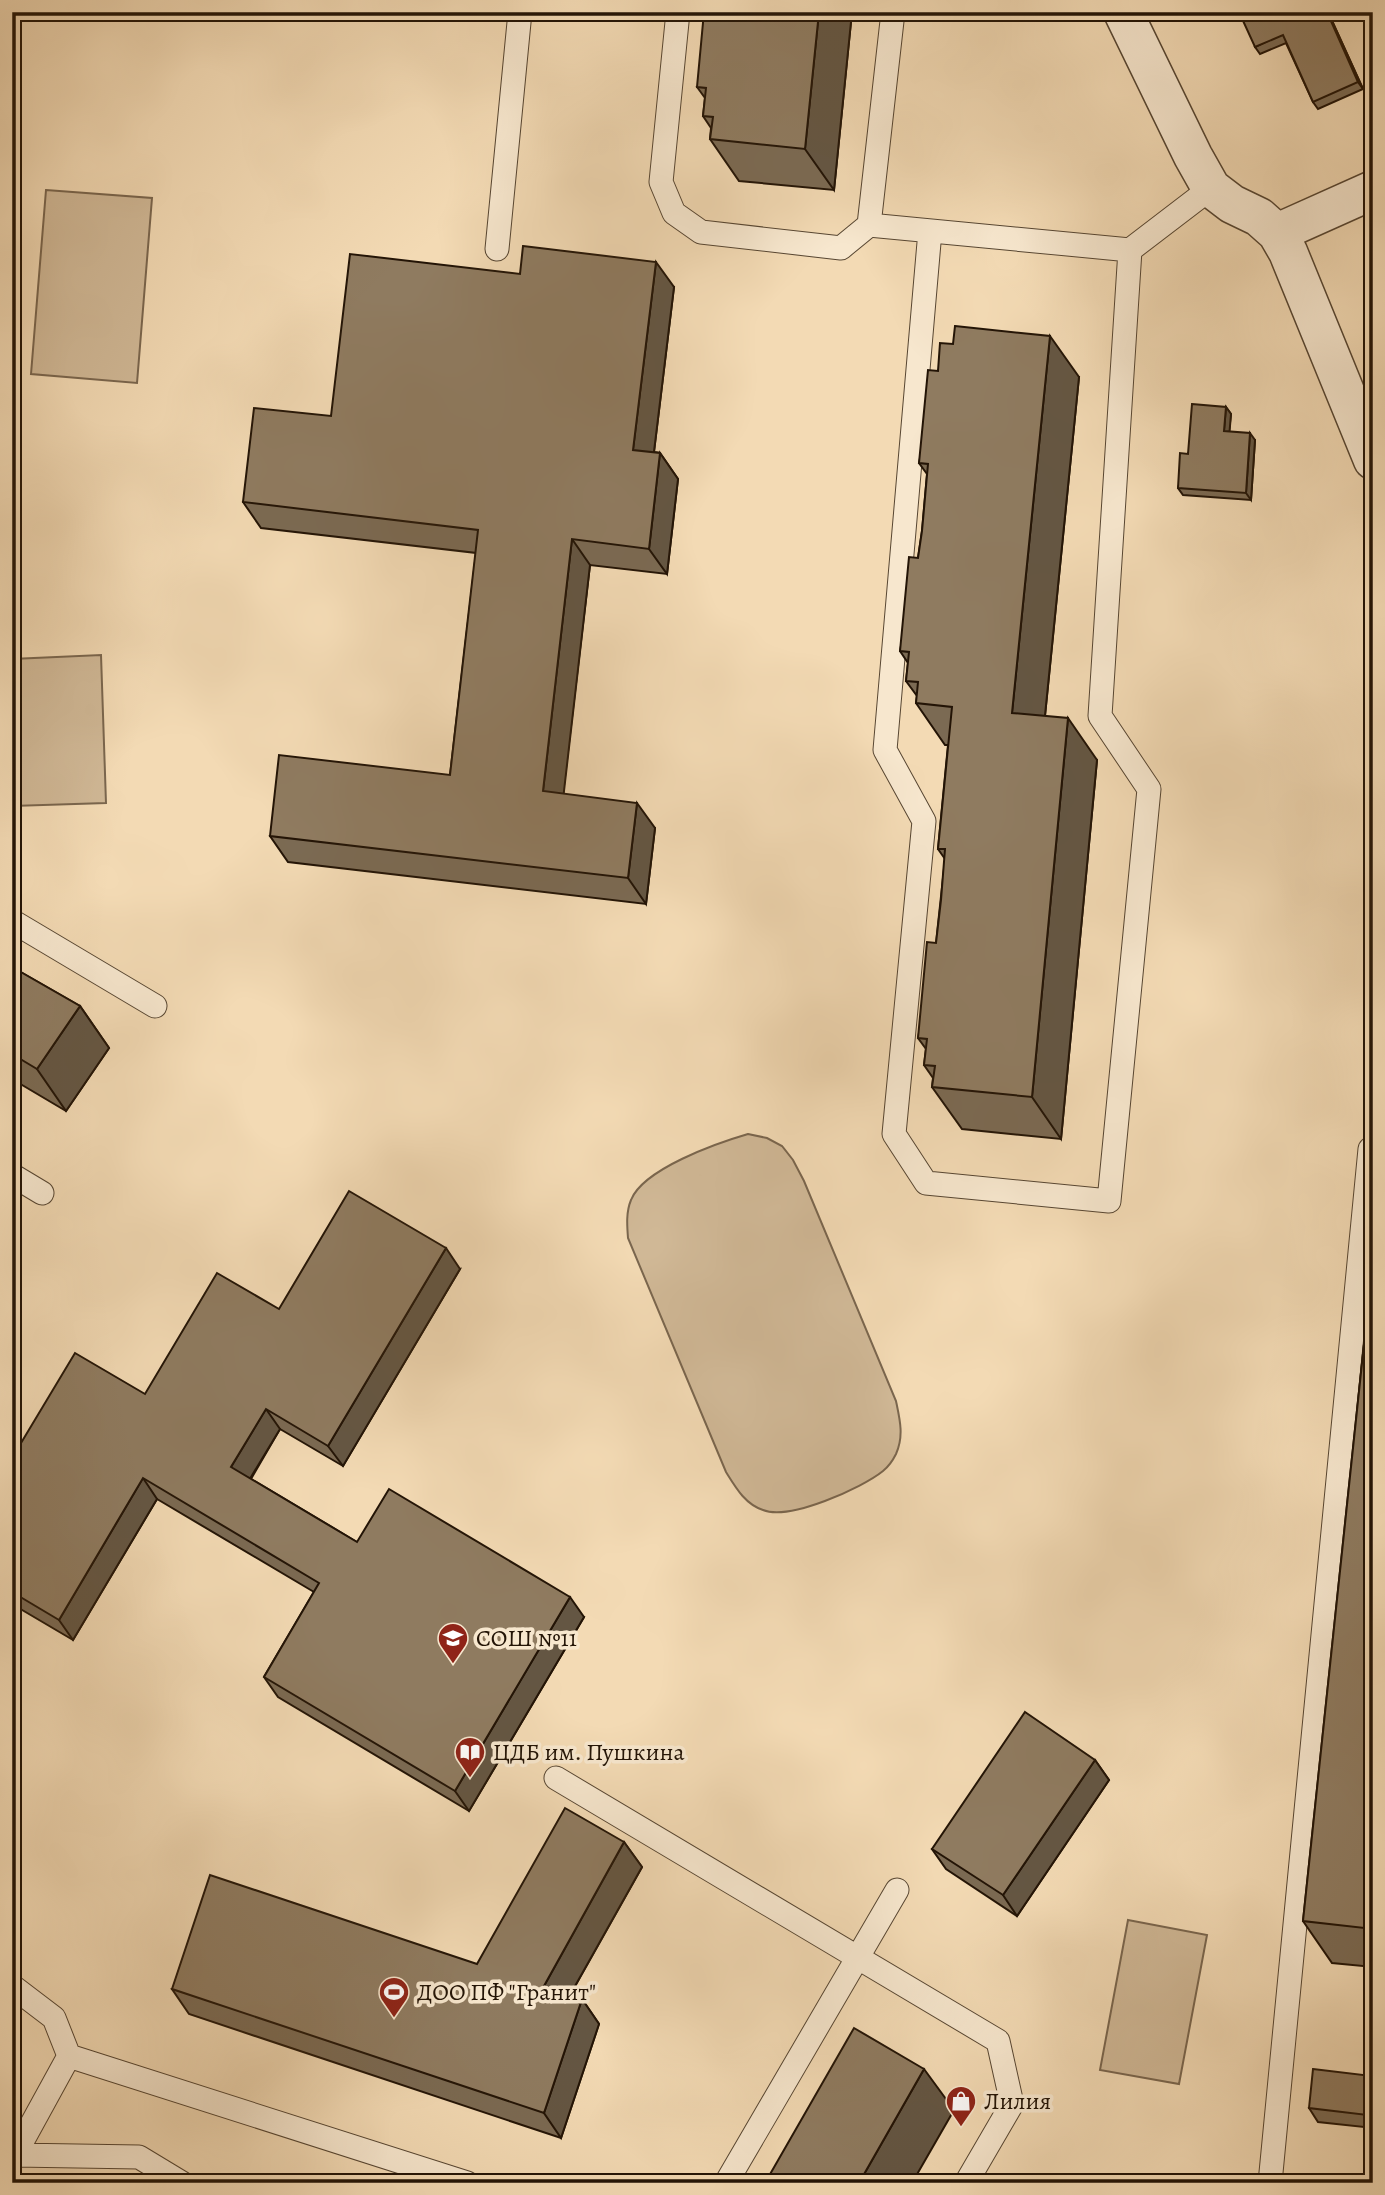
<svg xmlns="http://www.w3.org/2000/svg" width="1385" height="2195" font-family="Alegreya,serif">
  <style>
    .green { fill: #d0b896; stroke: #7a664e; stroke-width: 2 }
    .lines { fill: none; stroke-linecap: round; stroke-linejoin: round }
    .service-casing { stroke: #574632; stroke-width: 25 }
    .minor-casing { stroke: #574632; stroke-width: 41 }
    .service { stroke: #f7e7ce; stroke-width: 23 }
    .minor { stroke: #f7e7ce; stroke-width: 38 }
    .wall { fill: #7b6a53; stroke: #231406; stroke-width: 2 }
    .shaded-wall { fill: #645643; stroke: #231406; stroke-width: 2 }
    .building { fill: #8f7b60; stroke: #231406; stroke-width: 2 }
    .labels { text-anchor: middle; stroke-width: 7; stroke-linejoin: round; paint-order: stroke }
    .poi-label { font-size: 24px; fill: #231406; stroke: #f7e7ce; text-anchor: start }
  </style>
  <rect width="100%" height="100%" fill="#f3dab4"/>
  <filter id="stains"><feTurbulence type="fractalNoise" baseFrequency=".00286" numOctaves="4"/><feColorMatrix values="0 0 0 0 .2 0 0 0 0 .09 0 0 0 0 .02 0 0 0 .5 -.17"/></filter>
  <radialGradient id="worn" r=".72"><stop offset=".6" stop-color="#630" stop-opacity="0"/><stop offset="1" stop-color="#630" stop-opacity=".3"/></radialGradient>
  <path class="green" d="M 46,190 L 152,198 L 137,383 L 31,374 Z
    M 101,655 L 106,803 L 12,806 L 12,659 Z
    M 748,1134 L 767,1138 L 782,1146 L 793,1160 L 804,1181 L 896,1401 C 900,1420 904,1436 896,1454 C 893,1460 888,1467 883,1471 C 862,1488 789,1521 763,1510 C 745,1504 736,1488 726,1472 L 628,1238 C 627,1225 626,1212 631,1200 C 643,1169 717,1143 748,1134 Z
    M 1128,1920 L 1207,1935 L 1179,2084 L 1100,2070 Z"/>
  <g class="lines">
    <g class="service-casing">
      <path id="service" d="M 678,12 L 661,182 L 674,213 L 701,232 L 841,248 L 869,225
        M 893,12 L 869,225 L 1130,250
        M 930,231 L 885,750 L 924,821 L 894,1134 L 926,1183 L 1109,1201 L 1149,789 L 1100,716 L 1130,250 L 1211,188
        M 497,249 L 520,12
        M 12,921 L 155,1006
        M 12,1175 L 42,1193
        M 556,1778 L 998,2041 L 1012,2104 L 966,2183
        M 12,1986 L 54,2018 L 69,2056 L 12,2160
        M 69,2056 L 467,2183
        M 15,2155 L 139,2157 L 182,2183
        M 726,2183 L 897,1890
        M 1270,2183 L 1370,1149 L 1373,1149"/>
    </g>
    <g class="minor-casing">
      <path id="minor" d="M 1123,12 L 1193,156 L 1211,188 L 1232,204 L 1259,217 L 1277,233 L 1288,252 L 1373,460
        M 1277,233 L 1373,190"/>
    </g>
    <use href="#service" class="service"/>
    <use href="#minor" class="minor"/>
  </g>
  <path class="wall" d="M 852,12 L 834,190 L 739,181 L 710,139 L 711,128 L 703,116 L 705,98 L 697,87 Z
    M 1328,12 L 1363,89 L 1318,109 L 1313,102 L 1286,43 L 1260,54 L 1255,47 Z
    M 520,274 L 674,287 L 654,452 L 660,453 L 678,479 L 667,574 L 590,565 L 563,794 L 655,828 L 646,904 L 288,862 L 270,836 L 450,775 L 476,553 L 261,528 L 243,502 L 331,416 Z
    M 938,371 L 1079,377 L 1045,716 L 1097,760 L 1061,1139 L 962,1129 L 932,1087 L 933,1078 L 924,1065 L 926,1049 L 918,1038 L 936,943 L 945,859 L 938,849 L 948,745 L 945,745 L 916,703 L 917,696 L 906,681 L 908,663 L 900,651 L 918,558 L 922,531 L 927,474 L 919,463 Z
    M 1226,407 L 1231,414 L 1229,432 L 1255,440 L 1251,500 L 1183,495 L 1178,488 L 1188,454 Z
    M 12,967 L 80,1006 L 109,1048 L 66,1111 L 12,1079 Z
    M 1373,1259 L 1373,1967 L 1332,1963 L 1303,1921 Z
    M 460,1269 L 343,1466 L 280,1429 L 251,1479 L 357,1542 L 584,1617 L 469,1811 L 278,1697 L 264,1677 L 314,1592 L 157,1499 L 73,1640 L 12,1604 L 12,1458 L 145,1394 L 279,1309 Z
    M 1095,1760 L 1109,1780 L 1017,1916 L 946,1869 L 932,1849 Z
    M 624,1842 L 642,1867 L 570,1995 L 582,1999 L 599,2024 L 561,2138 L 189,2014 L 172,1989 L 477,1964 Z
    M 1372,2076 L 1373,2077 L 1373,2128 L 1318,2122 L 1309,2108 Z"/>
  <path class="shaded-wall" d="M 819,12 L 852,12 L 834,190 L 805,149 Z
    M 1327,12 L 1328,12 L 1363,89 L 1358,82 Z
    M 656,262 L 674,287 L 651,476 L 633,450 Z
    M 1050,336 L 1079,377 L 1041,755 L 1012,713 Z
    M 1226,407 L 1231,414 L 1229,438 L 1224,431 Z
    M 1250,433 L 1255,440 L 1251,500 L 1246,493 Z
    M 660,453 L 678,479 L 667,574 L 649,549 Z
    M 572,539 L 590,565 L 561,817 L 543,791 Z
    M 1068,718 L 1097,760 L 1061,1139 L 1032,1097 Z
    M 637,803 L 655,828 L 646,904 L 628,878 Z
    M 80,1006 L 109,1048 L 66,1111 L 37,1069 Z
    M 446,1248 L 460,1269 L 343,1466 L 328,1446 Z
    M 266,1409 L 280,1429 L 245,1487 L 231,1467 Z
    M 143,1478 L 157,1499 L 73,1640 L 59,1620 Z
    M 570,1597 L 584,1617 L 469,1811 L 455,1791 Z
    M 1095,1760 L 1109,1780 L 1017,1916 L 1003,1895 Z
    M 624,1842 L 642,1867 L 561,2011 L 544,1986 Z
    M 582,1999 L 599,2024 L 561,2138 L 544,2113 Z
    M 924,2069 L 954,2110 L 912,2183 L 859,2183 Z
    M 1372,2076 L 1373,2077 L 1373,2122 L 1367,2115 Z"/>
  <path class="building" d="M 704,12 L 819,12 L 805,149 L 710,139 L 713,117 L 703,116 L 706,88 L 697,87 Z
    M 1239,12 L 1327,12 L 1358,82 L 1313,102 L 1283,35 L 1255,47 Z
    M 523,246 L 656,262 L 633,450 L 660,453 L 649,549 L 572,539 L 543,791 L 637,803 L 628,878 L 270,836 L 279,755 L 450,775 L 478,530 L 243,502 L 254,408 L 331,416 L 350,254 L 520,274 Z
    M 955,326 L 1050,336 L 1012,713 L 1068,718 L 1032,1097 L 932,1087 L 935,1066 L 924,1065 L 927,1039 L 918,1038 L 927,942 L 936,943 L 941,900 L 945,849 L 938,849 L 952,707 L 916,703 L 918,682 L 906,681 L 909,652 L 900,651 L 909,557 L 918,558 L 922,531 L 928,464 L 919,463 L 928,370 L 938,371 L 940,343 L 953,344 Z
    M 1192,404 L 1226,407 L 1224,431 L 1250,433 L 1246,493 L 1178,488 L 1180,453 L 1188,454 Z
    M 12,967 L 80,1006 L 37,1069 L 12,1054 Z
    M 349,1191 L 446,1248 L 328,1446 L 266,1409 L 231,1467 L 357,1542 L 389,1489 L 570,1597 L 455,1791 L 264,1677 L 319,1583 L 143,1478 L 59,1620 L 12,1592 L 12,1458 L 75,1353 L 145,1394 L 217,1273 L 279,1309 Z
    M 1373,1259 L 1373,1929 L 1303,1921 Z
    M 1025,1712 L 1095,1760 L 1003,1895 L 932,1849 Z
    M 565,1808 L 624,1842 L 544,1986 L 582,1999 L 544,2113 L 172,1989 L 210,1875 L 477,1964 Z
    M 854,2028 L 924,2069 L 859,2183 L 765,2183 Z
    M 1313,2069 L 1372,2076 L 1367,2115 L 1309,2108 Z"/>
  <defs>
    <g id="school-pin" transform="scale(1.575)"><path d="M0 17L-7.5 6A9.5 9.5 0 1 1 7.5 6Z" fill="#8f2418" stroke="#f7e7ce"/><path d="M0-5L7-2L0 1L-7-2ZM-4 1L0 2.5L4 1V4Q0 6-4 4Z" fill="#fff"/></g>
    <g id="library-pin" transform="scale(1.575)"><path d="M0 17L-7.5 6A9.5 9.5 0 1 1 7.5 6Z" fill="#8f2418" stroke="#f7e7ce"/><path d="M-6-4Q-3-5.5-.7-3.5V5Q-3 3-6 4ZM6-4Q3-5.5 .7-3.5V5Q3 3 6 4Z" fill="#fff"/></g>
    <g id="stadium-pin" transform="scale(1.575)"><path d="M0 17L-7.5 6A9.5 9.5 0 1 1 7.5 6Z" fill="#8f2418" stroke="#f7e7ce"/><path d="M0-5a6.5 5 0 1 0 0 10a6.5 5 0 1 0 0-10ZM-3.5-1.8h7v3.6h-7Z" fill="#fff"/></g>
    <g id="shop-pin" transform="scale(1.575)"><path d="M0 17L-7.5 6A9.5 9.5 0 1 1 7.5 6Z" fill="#8f2418" stroke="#f7e7ce"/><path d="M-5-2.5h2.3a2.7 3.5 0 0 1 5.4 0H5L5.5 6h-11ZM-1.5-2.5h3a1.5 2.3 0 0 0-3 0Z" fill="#fff"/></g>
  </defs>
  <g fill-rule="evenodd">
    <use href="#school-pin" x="453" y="1638"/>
    <use href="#library-pin" x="470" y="1752"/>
    <use href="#stadium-pin" x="394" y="1992"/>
    <use href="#shop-pin" x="961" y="2101"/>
  </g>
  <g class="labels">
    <g class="poi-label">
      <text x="476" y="1646">СОШ №11</text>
      <text x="493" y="1760">ЦДБ им. Пушкина</text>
      <text x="417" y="2000">ДОО ПФ "Гранит"</text>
      <text x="984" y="2109">Лилия</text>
    </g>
  </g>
  <rect width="1385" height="2195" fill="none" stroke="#f3dab4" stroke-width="42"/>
  <rect x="14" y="14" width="1357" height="2167" fill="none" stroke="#231406" stroke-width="3.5"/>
  <rect x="21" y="21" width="1343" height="2153" fill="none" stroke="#231406" stroke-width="2"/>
  <rect width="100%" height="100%" filter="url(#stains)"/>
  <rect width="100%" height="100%" fill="url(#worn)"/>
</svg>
